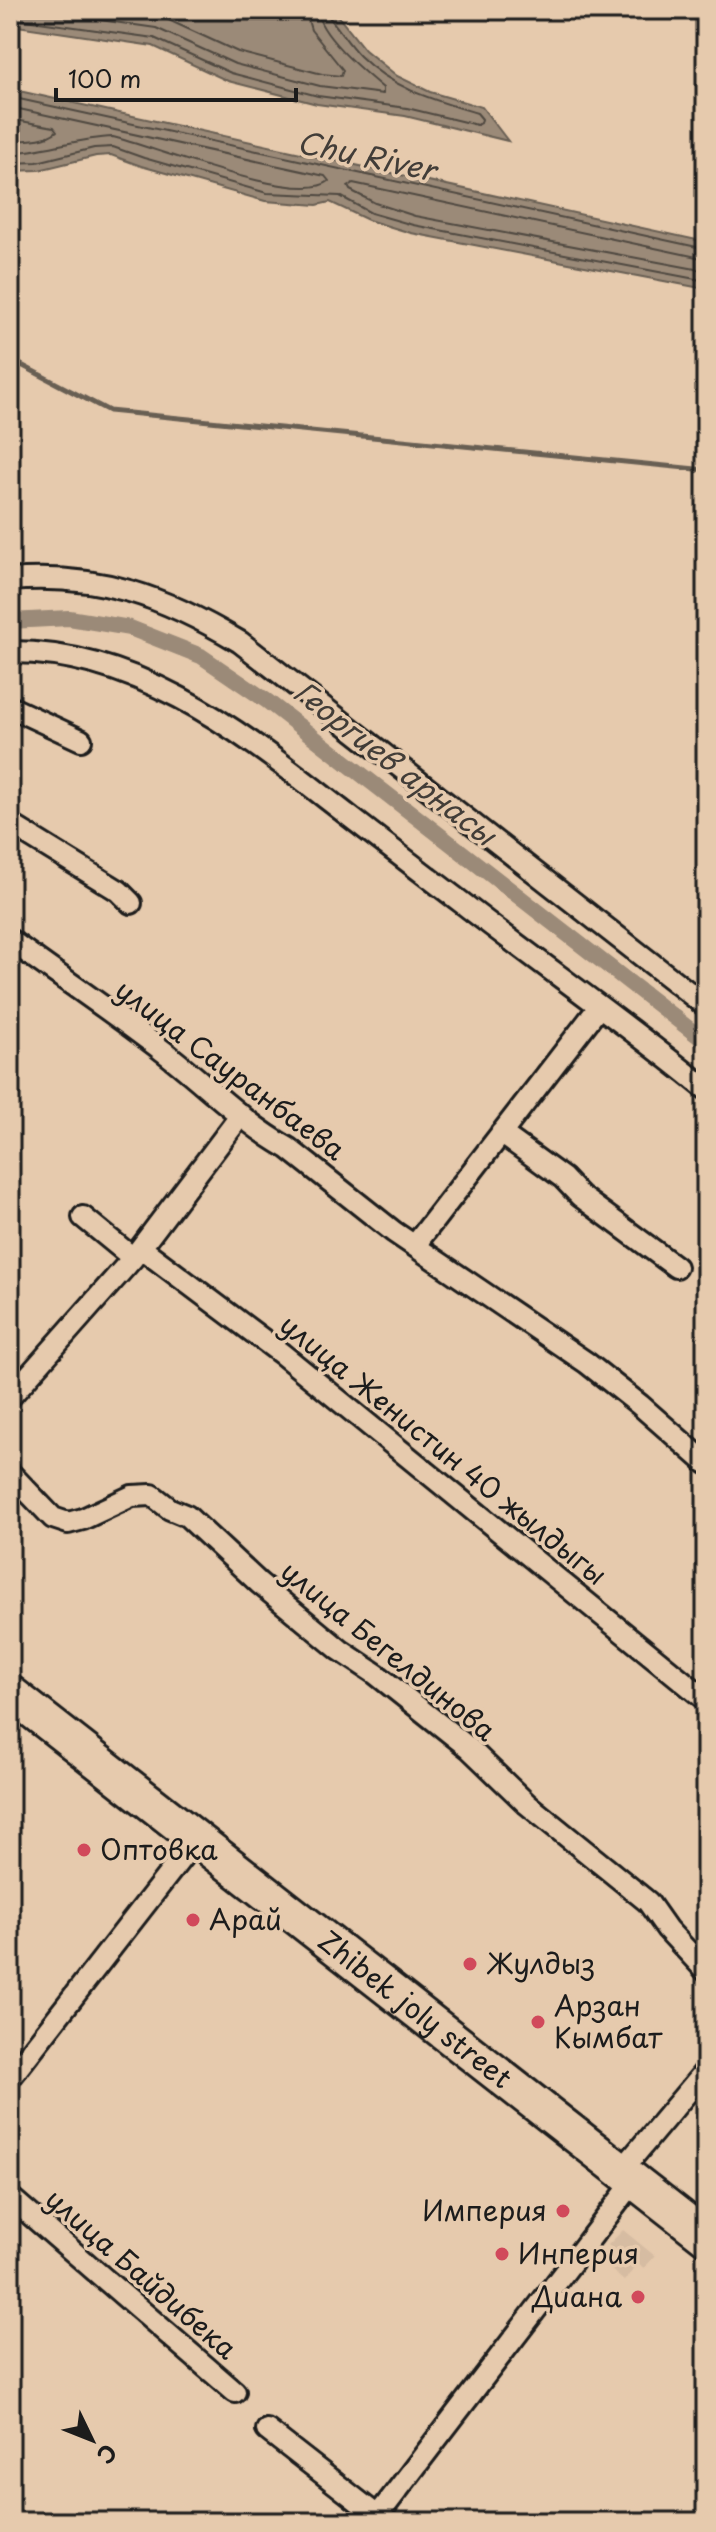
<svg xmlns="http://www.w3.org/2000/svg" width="716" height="2532" font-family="'Playpen Sans',sans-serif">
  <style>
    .built { fill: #d6bca2 }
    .water { fill: #9b8a78; stroke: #685e53; stroke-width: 2 }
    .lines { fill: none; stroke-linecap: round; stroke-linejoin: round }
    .shore { stroke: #4f4841; stroke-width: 2 }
    .stream { stroke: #685e53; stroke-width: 5 }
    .canal { stroke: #9b8a78; stroke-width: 16 }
    .street-casing { stroke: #1c1c1c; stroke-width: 26 }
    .highway-casing { stroke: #1c1c1c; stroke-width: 40 }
    .street { stroke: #e6caad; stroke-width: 20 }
    .highway { stroke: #e6caad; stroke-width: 34 }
    .poi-dot { fill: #d1495b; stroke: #e6caad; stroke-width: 3 }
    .labels { text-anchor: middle; stroke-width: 7; stroke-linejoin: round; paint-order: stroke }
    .street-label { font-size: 28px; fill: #1c1c1c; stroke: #e6caad }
    .poi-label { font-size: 28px; fill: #1c1c1c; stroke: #e6caad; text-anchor: start }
    .water-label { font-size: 30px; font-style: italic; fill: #423d38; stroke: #e6caad }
  </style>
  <rect width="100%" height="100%" fill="#e6caad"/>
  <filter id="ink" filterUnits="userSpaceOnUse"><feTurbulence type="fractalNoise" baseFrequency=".0125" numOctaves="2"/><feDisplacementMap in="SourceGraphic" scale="16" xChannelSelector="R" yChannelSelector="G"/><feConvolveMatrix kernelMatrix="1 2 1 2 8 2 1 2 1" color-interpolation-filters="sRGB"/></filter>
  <g filter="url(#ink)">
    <path class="built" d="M 623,2230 L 655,2256 L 644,2268 L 638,2264 L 624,2281 L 602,2262 L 612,2249 L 608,2245 Z"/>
    <path class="water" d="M 10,10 L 333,10 L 365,50 L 397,76 L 430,92 L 482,107 L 508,141 L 405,116 L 317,104 L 228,81 L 153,46 L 10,25 Z
      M 10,89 L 706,242 L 706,289 L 411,233 L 368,220 L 330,202 L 317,205 L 265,201 L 141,166 L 111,155 L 96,156 L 39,170 L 10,171 Z"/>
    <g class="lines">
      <path class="shore" d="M 30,10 L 156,28 L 235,64 L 320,86 L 383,94 L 383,88 C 364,72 319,35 317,10
        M 114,10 L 162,17 L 238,52 L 322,74 L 341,76 L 343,70 L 311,30 L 305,10
        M 10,18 L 154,38 L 231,73 L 318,96 L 407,108 L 477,125 L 481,123 L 482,119 L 477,113 C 434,100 393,89 360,56 C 349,45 340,30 329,17 L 327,10
        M 10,97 L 706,249
        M 10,107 L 325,176 L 329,181 C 299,206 152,146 113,137 C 78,138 45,151 10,153
        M 10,119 L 54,127 L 57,131 C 45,141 26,140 10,141
        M 10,163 L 37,162 L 94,148 L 113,147 L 144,158 L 267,193 L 340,196 L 371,213 L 413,225 L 706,281
        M 706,259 L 353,183 L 348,186 L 350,190 L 375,203 L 415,216 L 706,271"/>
      <path class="stream" d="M 10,359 L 109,411 L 706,470"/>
      <path class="canal" d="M 10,621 L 69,618 L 130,628 L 201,656 L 267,701 L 706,1042"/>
      <g class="street-casing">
        <path id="street" d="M 10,580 C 100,573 163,596 240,642 L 706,1006
          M 10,652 C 133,651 234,726 327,799 C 371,833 416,868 461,902 C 542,965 627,1024 706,1089
          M 10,707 L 81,740
          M 10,824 L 119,891 L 131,903
          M 10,940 C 60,977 113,1012 163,1051 C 205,1083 242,1122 288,1148 L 394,1232 L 587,1363 L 640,1405 L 706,1463
          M 501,1133 L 563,1178 L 580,1196 L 676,1267
          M 83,1217 L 133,1258
          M 415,1245 L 599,1007
          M 141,1248 L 282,1354 L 706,1700
          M 10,1397 L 133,1258 L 241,1115
          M 10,1473 L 53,1518 L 68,1523 L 83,1519 L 132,1496 L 152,1495 L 170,1509 L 187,1516 L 259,1583 L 340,1650 L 376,1674 L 469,1748 L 527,1804 L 648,1902 L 667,1929 L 706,1971
          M 10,2078 L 196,1839
          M 622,2170 L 706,2070
          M 10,2197 L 235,2392
          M 267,2430 L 385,2522
          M 373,2522 L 635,2180"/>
      </g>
      <g class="highway-casing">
        <g id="highway">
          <path id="s1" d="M 10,1693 L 706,2237"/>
        </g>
      </g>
      <use href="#street" class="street"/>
      <use href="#highway" class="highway"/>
    </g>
  </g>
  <g class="poi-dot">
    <circle cx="84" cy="1850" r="8"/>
    <circle cx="193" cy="1920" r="8"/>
    <circle cx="470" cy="1964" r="8"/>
    <circle cx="538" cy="2022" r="8"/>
    <circle cx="563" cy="2211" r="8"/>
    <circle cx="502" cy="2254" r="8"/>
    <circle cx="638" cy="2297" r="8"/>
  </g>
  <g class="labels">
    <g class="street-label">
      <text transform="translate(230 1070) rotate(37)" y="10">улица Сауранбаева</text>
      <text transform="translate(443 1450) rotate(39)" y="10">улица Женистин 40 жылдыгы</text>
      <text transform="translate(388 1651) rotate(39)" y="10">улица Бегелдинова</text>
      <text dy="10" stroke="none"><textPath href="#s1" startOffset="514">Zhibek joly street</textPath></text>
      <text transform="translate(141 2274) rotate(41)" y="10">улица Байдибека</text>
    </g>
    <g class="poi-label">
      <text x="100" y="1860">Оптовка</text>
      <text x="209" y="1930">Арай</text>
      <text x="486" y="1974">Жулдыз</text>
      <text x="554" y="2016">Арзан<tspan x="554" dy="32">Кымбат</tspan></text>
      <text x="547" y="2221" text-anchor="end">Империя</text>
      <text x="518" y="2264">Инперия</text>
      <text x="622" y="2307" text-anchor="end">Диана</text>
    </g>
    <g class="water-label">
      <text transform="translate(366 157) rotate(12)" y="10">Chu River</text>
      <text transform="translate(394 764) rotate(38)" y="10">Георгиев арнасы</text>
    </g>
  </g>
  <rect width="716" height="2532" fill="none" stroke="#e6caad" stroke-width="40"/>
  <rect x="20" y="20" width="676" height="2492" fill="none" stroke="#1c1c1c" stroke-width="3" filter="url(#ink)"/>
  <g transform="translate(92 2440) rotate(133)" stroke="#e6caad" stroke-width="6" paint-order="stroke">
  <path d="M0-6L14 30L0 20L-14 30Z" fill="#1c1c1c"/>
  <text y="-12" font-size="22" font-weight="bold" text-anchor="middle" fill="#1c1c1c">С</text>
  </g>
  <path d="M56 88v12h240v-12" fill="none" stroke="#1c1c1c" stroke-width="4"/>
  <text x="68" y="88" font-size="24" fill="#1c1c1c" stroke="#e6caad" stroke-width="6" paint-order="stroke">100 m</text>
</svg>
